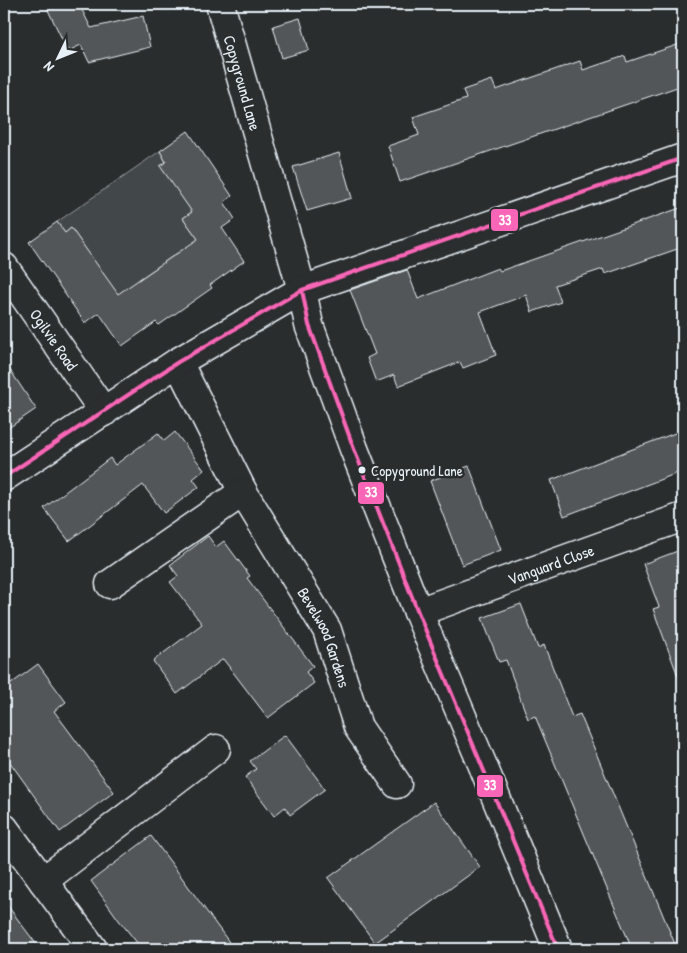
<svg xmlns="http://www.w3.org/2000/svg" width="687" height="953" font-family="'Patrick Hand',sans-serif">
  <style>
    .green { fill: #424648; stroke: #959ca0 }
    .building { fill: #535759; stroke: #e8f1f8 }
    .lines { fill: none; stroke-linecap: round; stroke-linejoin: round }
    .minor-casing { stroke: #e8f1f8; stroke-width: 31 }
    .minor { stroke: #2a2d2e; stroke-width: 28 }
    .bus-1-casing { stroke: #2a2d2e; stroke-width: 8 }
    .bus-1 { stroke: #fa66b7; stroke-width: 4 }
    .bus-dot { fill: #e8f1f8; stroke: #2a2d2e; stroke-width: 2 }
    .labels { text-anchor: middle; stroke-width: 5; stroke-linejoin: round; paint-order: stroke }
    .bus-label { font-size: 15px; fill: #e8f1f8; stroke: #2a2d2e; text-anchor: start }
    .street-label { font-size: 16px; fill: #e8f1f8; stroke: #2a2d2e }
    .line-badge { stroke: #2a2d2e; stroke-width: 2 }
    .badge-label { font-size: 14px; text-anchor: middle; font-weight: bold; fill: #fff }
  </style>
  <rect width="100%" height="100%" fill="#2a2d2e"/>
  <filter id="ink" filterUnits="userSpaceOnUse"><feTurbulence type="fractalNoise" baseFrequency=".02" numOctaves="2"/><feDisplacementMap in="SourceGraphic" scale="10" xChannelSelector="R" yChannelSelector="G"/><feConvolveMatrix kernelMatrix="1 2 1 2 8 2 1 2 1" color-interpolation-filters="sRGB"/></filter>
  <g filter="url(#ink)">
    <path class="green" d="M 160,151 L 166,162 L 161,166 L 198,207 L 183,218 L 203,246 L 177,253 L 138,280 L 122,302 L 71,228 L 65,233 L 57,222 Z"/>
    <path class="building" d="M 45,4 L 79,4 L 91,28 L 143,16 L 150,47 L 89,62 L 81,45 L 68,51 Z
      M 300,18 L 309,50 L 282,58 L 273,26 Z
      M 683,43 L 683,85 L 400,182 L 388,146 L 419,135 L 413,117 L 466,99 L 463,90 L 492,80 L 496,90 L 580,61 L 583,70 L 625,56 L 627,62 Z
      M 188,131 L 232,196 L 224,202 L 235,219 L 222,228 L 244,261 L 210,285 L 212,288 L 159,325 L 156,322 L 122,346 L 99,313 L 85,323 L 29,242 L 57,222 L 65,233 L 71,228 L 118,294 L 198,239 L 183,218 L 192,212 L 160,166 L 166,162 L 160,151 Z
      M 339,153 L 352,198 L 307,211 L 293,167 Z
      M 683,207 L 683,247 L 605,274 L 603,269 L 555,285 L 561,302 L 532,312 L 526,295 L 480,312 L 496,355 L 463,368 L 460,362 L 398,386 L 394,375 L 376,382 L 367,358 L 375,354 L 350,290 L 407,270 L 418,299 L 498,268 L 500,271 Z
      M 4,361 L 36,409 L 4,431 Z
      M 683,430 L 683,471 L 564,516 L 551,480 Z
      M 175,432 L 204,470 L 193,479 L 199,487 L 164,513 L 143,485 L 69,541 L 44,508 L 110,458 L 115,465 L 158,433 L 164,441 Z
      M 469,466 L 501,550 L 462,565 L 430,481 Z
      M 208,536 L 216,547 L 224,541 L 250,576 L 247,578 L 313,666 L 306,672 L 314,683 L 268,718 L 223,659 L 177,694 L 153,661 L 202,624 L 170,582 L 178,576 L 170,565 Z
      M 683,549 L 683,683 L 681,684 L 653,609 L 659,607 L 643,564 Z
      M 521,604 L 538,648 L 544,645 L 572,717 L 580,714 L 677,949 L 632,949 L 535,716 L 528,719 L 506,660 L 499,662 L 482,618 Z
      M 38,664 L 66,702 L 54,711 L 114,792 L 60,832 L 4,754 L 4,689 Z
      M 285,735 L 325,789 L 290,815 L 285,807 L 274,816 L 245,777 L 256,769 L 250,761 Z
      M 434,802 L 480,867 L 375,943 L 328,878 Z
      M 151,836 L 180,875 L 234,949 L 142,949 L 118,919 L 91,881 Z
      M 4,901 L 40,949 L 4,949 Z"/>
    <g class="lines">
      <g class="minor-casing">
        <g id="minor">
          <path id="s1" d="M 220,4 L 302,290 L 309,325 L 354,449 L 418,612 L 483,766 L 558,949"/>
          <path id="s2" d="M 4,267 L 104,412"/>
          <path d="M 178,362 L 243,492"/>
          <path d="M 4,477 L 178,362 L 302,290 L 683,158"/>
          <path id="s3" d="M 110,584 L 243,492 L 327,630 L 358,727 L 397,784"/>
          <path id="s4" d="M 418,612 L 683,517"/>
          <path d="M 4,828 L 93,949"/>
          <path d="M 43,881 L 216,749"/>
        </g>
      </g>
      <use href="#minor" class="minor"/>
      <g class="bus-1-casing">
        <path id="bus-1" d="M 302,290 L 309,325 L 354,449 L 418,612 L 558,949
          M 4,477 L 178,362 L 302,290 L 683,158"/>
      </g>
      <use href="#bus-1" class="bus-1"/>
    </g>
  </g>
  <circle class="bus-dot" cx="362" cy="470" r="4.5"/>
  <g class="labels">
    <g class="bus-label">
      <text x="371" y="476">Copyground Lane</text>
    </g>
    <g class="street-label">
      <text dy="6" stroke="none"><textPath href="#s1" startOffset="82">Copyground Lane</textPath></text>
      <text dy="6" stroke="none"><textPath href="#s2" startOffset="88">Ogilvie Road</textPath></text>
      <text dy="6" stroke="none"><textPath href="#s4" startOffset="141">Vanguard Close</textPath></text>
      <text dy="6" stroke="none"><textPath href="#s3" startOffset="329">Bevelwood Gardens</textPath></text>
    </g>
  </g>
  <g class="line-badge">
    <rect x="490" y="208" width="29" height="24" rx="5" fill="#fa66b7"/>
    <rect x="357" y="481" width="28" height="24" rx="5" fill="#fa66b7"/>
    <rect x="476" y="774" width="28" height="24" rx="5" fill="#fa66b7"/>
  </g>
  <g class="badge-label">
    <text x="505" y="225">33</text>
    <text x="371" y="497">33</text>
    <text x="490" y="790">33</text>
  </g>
  <rect width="687" height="953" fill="none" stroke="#2a2d2e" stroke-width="20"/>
  <rect x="10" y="10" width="667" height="933" fill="none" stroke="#e8f1f8" stroke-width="2" filter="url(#ink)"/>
  <g transform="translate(58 58) rotate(227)" stroke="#2a2d2e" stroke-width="4" paint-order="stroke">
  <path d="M0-4L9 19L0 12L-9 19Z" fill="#e8f1f8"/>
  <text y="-8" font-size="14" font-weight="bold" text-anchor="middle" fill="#e8f1f8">N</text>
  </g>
</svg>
